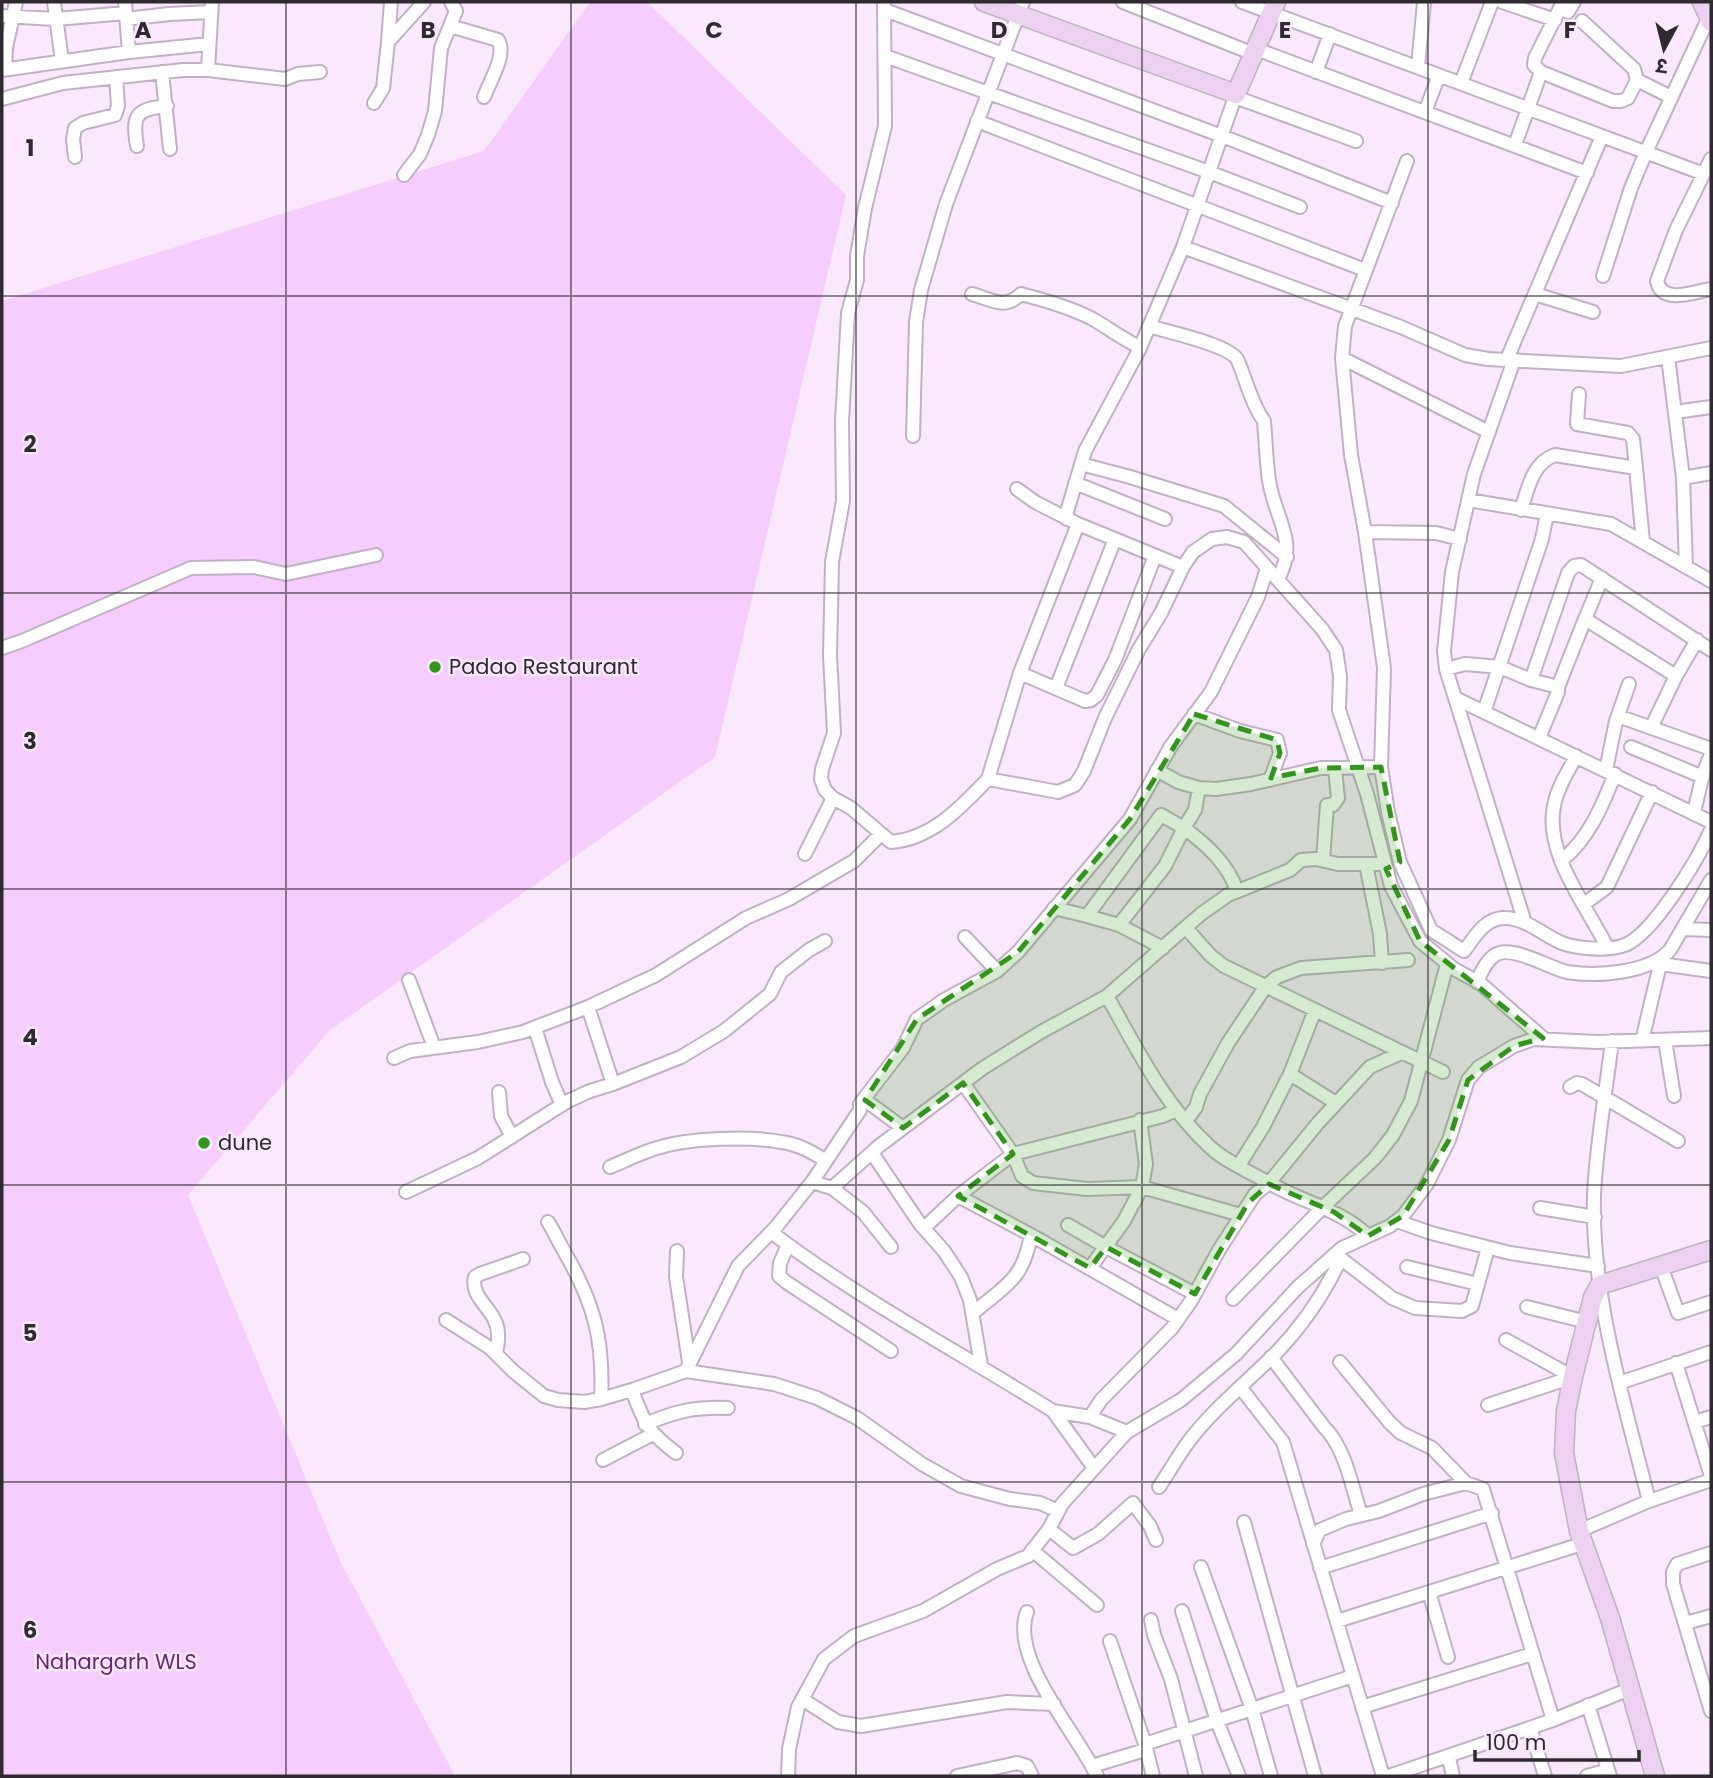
<svg xmlns="http://www.w3.org/2000/svg" width="1713" height="1778" font-family="Poppins,'Noto Sans Devanagari',sans-serif">
  <style>
    .green { fill: #f5cdfe }
    .lines { fill: none; stroke-linecap: round; stroke-linejoin: round }
    .street-casing { stroke: #c1b1c5; stroke-width: 16 }
    .secondary-casing { stroke: #c1b1c5; stroke-width: 21 }
    .street { stroke: #fff; stroke-width: 12 }
    .secondary { stroke: #ecd1f1; stroke-width: 18 }
    .marked { fill: #32961a; fill-opacity: 0.2; stroke: #32961a; stroke-width: 5; stroke-dasharray: 14 9; stroke-linejoin: round }
    .grid { fill: none; stroke: #2f2930; stroke-width: 2; stroke-opacity: 0.55 }
    .poi-dot { fill: #32961a; stroke: #fae9fd; stroke-width: 2.5 }
    .labels { text-anchor: middle; stroke-width: 5; stroke-linejoin: round; paint-order: stroke }
    .poi-label { font-size: 21px; fill: #2f2930; stroke: #fae9fd; text-anchor: start }
    .park-label { font-size: 21px; fill: #682476; stroke: #fae9fd }
    .grid-label { font-size: 23px; text-anchor: middle; font-weight: bold; fill: #2f2930; stroke: #fae9fd; stroke-width: 5; stroke-linejoin: round; paint-order: stroke }
  </style>
  <rect width="100%" height="100%" fill="#fae9fd"/>
  <path class="green" d="M 590,2 L 647,2 L 846,195 L 715,757 L 330,1030 L 188,1195 L 341,1563 L 455,1776 L 2,1776 L 2,301 L 484,151 Z"/>
  <g class="lines">
    <g class="street-casing">
      <path id="street" d="M 54,2 L 62,61
        M 125,2 L 129,52
        M 884,2 L 885,126 L 865,208 L 857,256 L 857,280 L 848,313 L 842,421 L 843,501 L 832,562 L 830,655 L 834,733 L 822,769 L 821,779 L 825,790 L 833,798 L 851,808 L 891,842 C 932,839 961,807 988,779
        M 1123,2 L 1254,54
        M 1242,2 L 1704,174
        M 1502,2 L 1555,20
        M 1563,2 L 1535,58 L 1534,65 L 1541,72 L 1613,101 L 1621,101 L 1628,98 L 1637,80 L 1634,69 L 1582,21
        M 885,10 L 1222,136 L 1392,203
        M 1568,12 L 1574,2
        M 2,16 L 56,19 L 126,13
        M 126,19 L 169,14 L 211,12
        M 450,26 L 498,40 C 507,54 490,81 484,97
        M 388,42 L 391,2
        M 1256,49 L 1587,173
        M 885,56 L 1209,172 L 1300,207
        M 1418,67 L 1424,2
        M 5,69 L 6,48 L 16,2
        M 2,70 L 129,52 L 209,44
        M 208,70 L 285,79 L 298,74 L 320,72
        M 162,72 L 170,149
        M 1316,72 L 1330,34
        M 1637,80 L 1671,97
        M 1461,83 L 1492,2
        M 1235,97 L 1356,141
        M 2,99 L 63,83 L 183,70 L 208,70 L 212,2
        M 374,103 L 383,88 L 388,42 L 424,2
        M 1425,112 L 1439,75
        M 977,121 L 1365,270
        M 1515,145 L 1541,72
        M 137,146 C 132,116 135,109 167,106
        M 75,157 L 73,139 L 75,128 L 83,123 L 115,115 L 118,106 L 116,77
        M 1711,159 L 1676,230 L 1657,281 C 1662,305 1693,292 1711,289
        M 1407,161 L 1345,326 L 1342,358 L 1351,455 L 1365,532 L 1384,668 L 1381,767 L 1388,812 L 1400,862 L 1431,930 L 1464,951 C 1475,937 1484,919 1503,918 C 1525,917 1543,935 1562,943 C 1578,949 1609,951 1625,945 C 1654,933 1698,859 1711,830
        M 404,175 L 420,154 L 428,135 L 435,111 L 441,48 L 456,11 L 451,2
        M 1183,247 L 1401,327 L 1465,355 L 1488,359 L 1621,366 L 1711,348
        M 1603,276 L 1631,188 L 1646,152 L 1709,17
        M 972,294 C 993,300 1004,310 1021,294 C 1044,300 1076,309 1096,321 C 1111,330 1124,340 1140,347
        M 1535,294 L 1593,312
        M 1149,326 C 1167,332 1232,345 1238,361 C 1246,380 1252,405 1264,421 C 1266,442 1266,465 1270,486 C 1277,521 1298,543 1278,579
        M 1668,357 L 1683,478
        M 1342,358 L 1489,432
        M 1507,359 L 1602,136
        M 1514,360 L 1474,474 L 1452,572 L 1444,651 L 1446,669 L 1525,923
        M 1579,394 L 1577,424 L 1628,433 L 1633,439 L 1636,468
        M 1675,412 L 1711,407
        M 913,436 L 916,322 L 921,290 L 946,204 L 1023,2
        M 1081,464 L 1130,477 L 1224,506 L 1287,557
        M 1075,483 L 1165,519
        M 1017,489 L 1035,502 L 1078,524 L 1183,567
        M 1468,500 L 1611,524 L 1711,581
        M 1521,510 C 1528,489 1532,463 1555,455 L 1636,468 L 1643,542
        M 1067,519 L 1067,512 L 1085,451 L 1139,350 L 1183,247 L 1236,94
        M 1078,524 L 1020,673 L 988,779 L 1058,792 L 1075,785 L 1084,771 L 1105,718 L 1139,649 L 1161,613 L 1183,567 L 1193,552 L 1212,539 L 1227,537 L 1244,542 L 1322,629 L 1336,650 L 1340,676 L 1339,710 L 1367,794 L 1391,886 L 1420,941 L 1454,969 L 1480,983 L 1543,1038
        M 1365,532 L 1436,533 L 1460,539
        M 1686,567 L 1683,478 L 1711,473
        M 1585,619 L 1602,578
        M 2,648 L 22,641 L 191,568 L 254,567 L 286,574 L 376,555
        M 1446,669 L 1465,664 L 1500,667 L 1531,680 L 1558,687 L 1558,692 L 1539,738
        M 1020,673 L 1085,701 L 1091,700 L 1097,695 L 1115,660 L 1155,556
        M 1531,680 L 1568,573 L 1574,566 L 1581,565 L 1711,650
        M 1558,687 L 1585,619 L 1676,676
        M 1056,688 L 1115,539
        M 1455,698 L 1711,822
        M 1484,712 L 1542,539 L 1547,514
        M 1194,714 L 1240,731 L 1277,740 L 1280,753 L 1270,780
        M 1618,716 L 1711,749
        M 1651,728 L 1676,676 L 1697,640
        M 1631,747 L 1703,777
        M 1576,756 C 1568,772 1557,788 1554,806 C 1544,854 1587,906 1607,947
        M 1157,770 L 1178,782 L 1199,788
        M 1606,770 L 1616,721 L 1629,684
        M 1694,812 L 1703,774 L 1711,754
        M 1161,815 L 1184,828 L 1165,866 L 1119,925 L 1087,916 Z
        M 805,854 L 833,798
        M 1323,860 L 1327,805 L 1333,805 L 1338,798 L 1335,769
        M 1561,861 C 1589,839 1602,806 1615,774
        M 1366,864 L 1380,934 L 1382,963
        M 1237,891 C 1228,864 1207,845 1184,828 L 1195,810 L 1199,788 L 1216,789 L 1251,784 L 1321,768 L 1381,767
        M 1584,904 L 1607,887 L 1652,792
        M 1054,908 L 1087,916
        M 1119,925 L 1163,948
        M 1186,928 L 1211,956 L 1224,966 L 1443,1072
        M 1682,929 L 1711,930
        M 965,937 L 997,971
        M 1660,964 L 1711,971
        M 409,980 L 434,1047
        M 1477,982 C 1481,972 1486,961 1495,955 C 1511,944 1549,968 1567,972 C 1597,977 1650,973 1670,950 L 1711,880
        M 1107,996 C 1137,1049 1164,1105 1210,1147 C 1226,1162 1250,1172 1269,1183 C 1302,1202 1340,1209 1368,1236
        M 588,1007 L 613,1084
        M 1315,1010 L 1290,1074 L 1336,1103
        M 535,1028 L 552,1082 L 562,1105
        M 1665,1040 L 1674,1096
        M 1612,1041 C 1606,1092 1596,1145 1594,1196 C 1591,1296 1625,1405 1649,1501
        M 1642,1041 L 1661,960
        M 394,1058 L 410,1051 L 478,1042 L 523,1032 L 588,1007 L 656,975 L 746,918 L 789,899 L 854,861 L 881,834
        M 963,1083 L 1013,1154 L 1022,1176 L 1033,1183 L 1087,1189 L 1142,1187 L 1146,1164 L 1140,1120
        M 1570,1087 L 1577,1083 L 1582,1084 L 1678,1141
        M 499,1092 L 501,1116 L 512,1137
        M 865,1100 L 903,1128
        M 1186,1121 L 1196,1107 L 1200,1094 L 1228,1043 L 1266,986 L 1277,977 L 1301,968 L 1408,960
        M 872,1153 L 920,1224 L 944,1251 L 961,1277 L 970,1300 L 981,1365
        M 1239,1165 L 1263,1127 L 1290,1074
        M 610,1167 C 627,1160 644,1151 661,1147 C 690,1138 751,1136 781,1142 C 798,1144 812,1152 826,1161
        M 812,1182 L 860,1110 L 860,1104 L 903,1048 L 917,1019 L 944,1000 L 997,971 L 1018,952 L 1130,819 L 1171,746 L 1211,692 L 1258,597 L 1267,568
        M 832,1188 L 863,1212 L 891,1247
        M 406,1192 L 478,1158 L 568,1101 L 590,1091 L 613,1084 L 681,1057 L 724,1031 L 770,994 L 781,972 L 809,950 L 825,941
        M 958,1196 L 1013,1154 L 1163,1116 L 1176,1110
        M 1540,1208 L 1595,1217
        M 1397,1221 L 1431,1233 L 1510,1253 L 1598,1266
        M 548,1222 C 554,1231 558,1241 564,1251 C 594,1303 604,1339 601,1399
        M 1068,1225 L 1106,1247 L 1195,1294
        M 924,1228 L 958,1196 L 1031,1235 L 1178,1319
        M 771,1232 C 859,1299 959,1352 1053,1411
        M 788,1245 L 780,1263 L 779,1276 L 786,1282 L 891,1351
        M 677,1251 L 676,1277 L 689,1362
        M 1335,1254 L 1392,1298 L 1415,1308 L 1462,1311 L 1472,1306 L 1488,1248
        M 1661,1266 L 1678,1313 L 1711,1302
        M 1407,1267 L 1478,1284
        M 1090,1268 L 1124,1221 L 1142,1187 L 1241,1215
        M 1233,1299 L 1323,1207 L 1375,1158 L 1393,1135 L 1411,1101 L 1447,964
        M 1527,1307 L 1587,1322
        M 973,1313 C 1006,1285 1023,1280 1031,1235
        M 446,1320 L 490,1348 L 513,1371 L 544,1396 L 558,1400 L 584,1402 L 601,1399 L 632,1390 L 686,1371 L 774,1384 L 817,1398 L 857,1418 L 922,1464 L 961,1486 L 1010,1499 L 1040,1503 L 1058,1511
        M 496,1354 C 498,1343 500,1331 495,1321 C 489,1306 470,1295 475,1277 L 480,1274 L 523,1259
        M 1271,1357 L 1324,1427 C 1345,1447 1352,1487 1361,1515
        M 1340,1362 L 1390,1423 L 1401,1433 L 1432,1448 L 1466,1483
        M 1676,1363 L 1711,1476
        M 686,1371 L 738,1266 L 776,1227 L 812,1182 L 832,1188 L 879,1146 L 983,1068 L 1041,1032 L 1107,996 L 1201,914 L 1228,895 L 1290,870 L 1301,860 L 1316,859 L 1338,864 L 1385,864
        M 1619,1383 L 1711,1352
        M 1240,1387 L 1283,1442 L 1383,1776
        M 632,1390 C 644,1423 648,1432 676,1453
        M 1488,1405 L 1573,1377 L 1506,1340
        M 1090,1417 L 1101,1400 L 1172,1328 L 1191,1301 L 1219,1250 L 1255,1194 L 1269,1183 L 1318,1123 L 1370,1067 L 1401,1053
        M 1695,1422 L 1711,1417
        M 645,1424 C 677,1411 693,1407 728,1408
        M 603,1460 L 653,1434
        M 1094,1468 L 1053,1411 L 1090,1417 L 1127,1432
        M 1159,1487 C 1169,1472 1178,1456 1189,1441 C 1214,1408 1247,1382 1276,1353 C 1303,1325 1324,1294 1340,1260
        M 1244,1522 L 1315,1776
        M 1049,1529 L 1073,1548 L 1098,1534 L 1133,1503 L 1150,1526 L 1156,1540
        M 1579,1531 L 1649,1501 L 1711,1480
        M 1313,1544 L 1320,1530 L 1346,1519 L 1379,1511 L 1423,1494 L 1466,1483 L 1483,1489 L 1553,1720
        M 1032,1550 L 1097,1605
        M 1711,1553 L 1677,1564 L 1673,1572 L 1673,1584 L 1711,1711
        M 1201,1567 L 1252,1709 L 1271,1776
        M 1320,1568 L 1492,1513
        M 1429,1592 L 1448,1657
        M 1182,1611 L 1217,1721 L 1239,1776
        M 1027,1612 C 1009,1659 1078,1734 1097,1776
        M 1151,1620 L 1154,1635 L 1171,1679 L 1196,1776
        M 1337,1621 L 1585,1543
        M 1686,1623 L 1711,1616
        M 1110,1641 L 1145,1744
        M 802,1699 L 838,1722 L 861,1726 L 1007,1702 L 1054,1704
        M 1588,1705 L 1610,1776
        M 1362,1707 L 1532,1654
        M 1530,1728 L 1545,1776
        M 1449,1758 L 1453,1776
        M 1092,1766 L 1145,1750
        M 788,1776 L 789,1749 L 798,1707 L 824,1659 L 854,1636 L 923,1611 L 997,1569 L 1028,1556 L 1049,1529 L 1062,1504 L 1127,1432 L 1181,1400 L 1236,1354 L 1298,1287 L 1342,1248 L 1390,1226 L 1403,1216 L 1427,1184 L 1449,1140 L 1468,1080 L 1479,1067 L 1514,1046 L 1534,1039 L 1597,1042 L 1711,1038
        M 957,1776 L 1017,1763 L 1027,1766 L 1032,1776
        M 1153,1776 L 1145,1744 L 1353,1676
        M 1389,1776 L 1553,1720 L 1632,1688
        M 1587,1776 L 1608,1770"/>
    </g>
    <g class="secondary-casing">
      <path id="secondary" d="M 984,2 L 1236,94 L 1276,2
        M 1702,2 L 1711,22
        M 1655,1776 L 1610,1618 L 1579,1531 L 1564,1453 L 1566,1411 L 1573,1377 L 1593,1297 L 1600,1285 L 1711,1250"/>
    </g>
    <use href="#street" class="street"/>
    <use href="#secondary" class="secondary"/>
  </g>
  <path class="marked" d="M 1194,714 L 1277,740 L 1280,753 L 1271,778 L 1321,768 L 1381,767 L 1400,862 L 1386,869 L 1420,941 L 1543,1038 L 1514,1046 L 1468,1080 L 1449,1140 L 1403,1216 L 1368,1236 L 1334,1212 L 1269,1184 L 1248,1203 L 1195,1294 L 1106,1247 L 1090,1268 L 958,1196 L 1013,1154 L 963,1083 L 903,1128 L 865,1100 L 917,1019 L 1018,952 L 1130,819 Z"/>
  <path class="grid" d="M 286,2 L 286,1776M 571,2 L 571,1776M 856,2 L 856,1776M 1142,2 L 1142,1776M 1428,2 L 1428,1776M 2,296 L 1711,296M 2,593 L 1711,593M 2,889 L 1711,889M 2,1185 L 1711,1185M 2,1482 L 1711,1482"/>
  <g class="poi-dot">
    <circle cx="435" cy="667" r="7"/>
    <circle cx="204" cy="1143" r="7"/>
  </g>
  <g class="labels">
    <g class="poi-label">
      <text x="449" y="674">Padao Restaurant</text>
      <text x="218" y="1150">dune</text>
    </g>
    <g class="park-label">
      <text x="116" y="1669">Nahargarh WLS</text>
    </g>
  </g>
  <g class="grid-label">
    <text x="143" y="38">A</text>
    <text x="428" y="38">B</text>
    <text x="714" y="38">C</text>
    <text x="999" y="38">D</text>
    <text x="1285" y="38">E</text>
    <text x="1570" y="38">F</text>
    <text x="30" y="156">1</text>
    <text x="30" y="452">2</text>
    <text x="30" y="749">3</text>
    <text x="30" y="1045">4</text>
    <text x="30" y="1341">5</text>
    <text x="30" y="1638">6</text>
  </g>
  <rect width="1713" height="1778" fill="none" stroke="#2f2930" stroke-width="7"/>
  <g transform="translate(1664 49) rotate(187)" stroke="#fae9fd" stroke-width="5" paint-order="stroke">
  <path d="M0-5L12 26L0 18L-12 26Z" fill="#2f2930"/>
  <text y="-10" font-size="19" font-weight="bold" text-anchor="middle" fill="#2f2930">उ</text>
  </g>
  <path d="M1475 1750v10h164v-10" fill="none" stroke="#2f2930" stroke-width="3.5"/>
  <text x="1486" y="1750" font-size="21" fill="#2f2930" stroke="#fae9fd" stroke-width="5" paint-order="stroke">100 m</text>
</svg>
